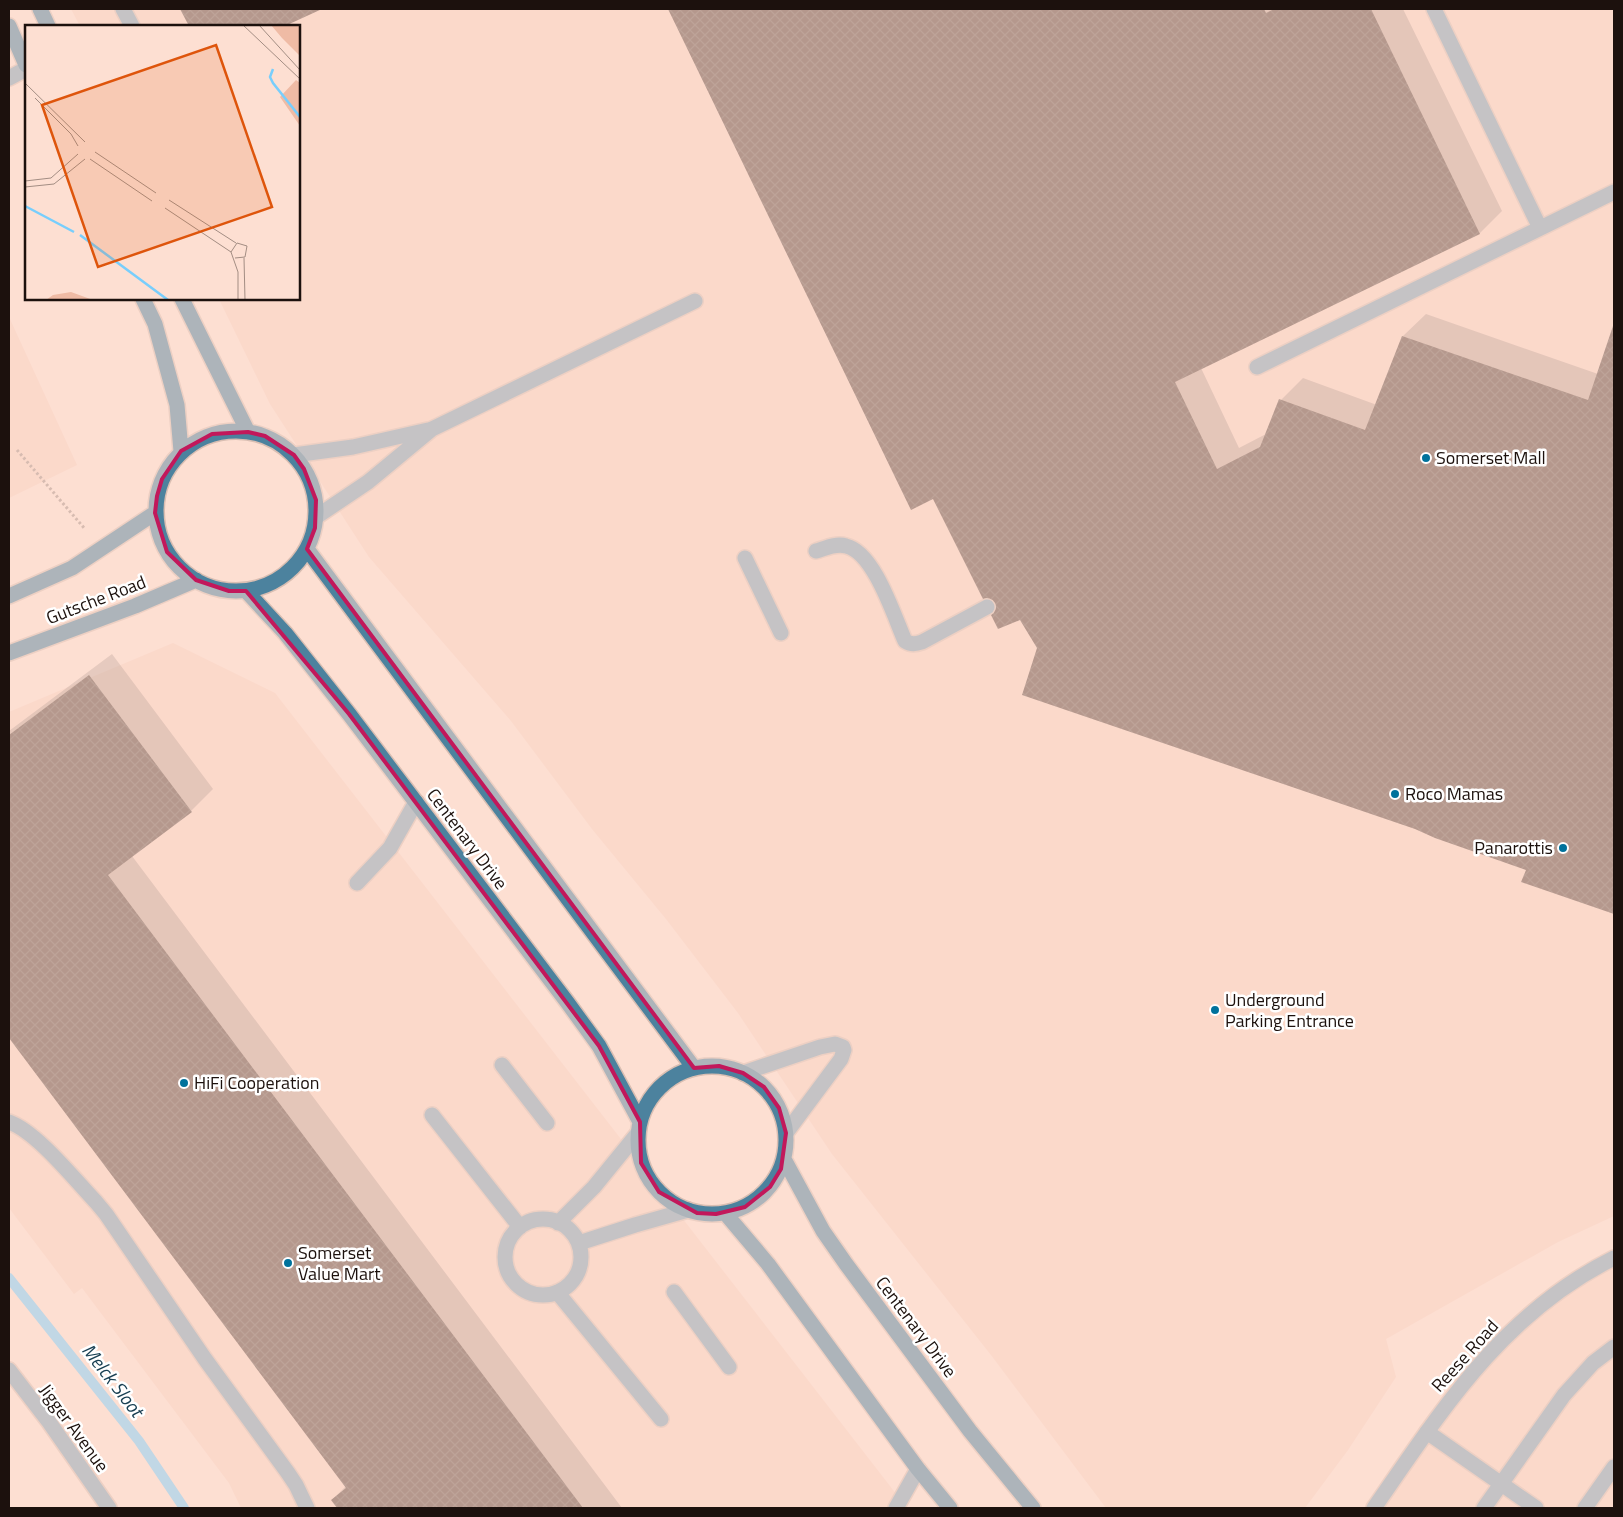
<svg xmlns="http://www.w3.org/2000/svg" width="1623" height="1517" font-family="'Titillium Web',sans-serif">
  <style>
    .built { fill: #f8d2c2 }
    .shadow { fill: #0003 }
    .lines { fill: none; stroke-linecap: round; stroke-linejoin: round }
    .stream { stroke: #78cefc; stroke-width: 10 }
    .building { fill: url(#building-cross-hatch) }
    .lane-casing { stroke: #d9beb2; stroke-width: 18 }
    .street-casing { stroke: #d9beb2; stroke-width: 18 }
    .secondary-casing { stroke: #d9beb2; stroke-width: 18 }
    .path { stroke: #a99289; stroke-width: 3; stroke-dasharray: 2.5 2.5; stroke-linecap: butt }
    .lane { stroke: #80a3b7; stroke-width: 15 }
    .street { stroke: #80a3b7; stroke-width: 15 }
    .secondary { stroke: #4c829e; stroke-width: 15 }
    .marked { fill: none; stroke: #c2185b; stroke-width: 4; stroke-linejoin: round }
    .poi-dot { fill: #00729c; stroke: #fff; stroke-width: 2 }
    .labels { text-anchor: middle; stroke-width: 5; stroke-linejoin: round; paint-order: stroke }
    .poi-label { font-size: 18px; fill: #1c110d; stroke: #fff; text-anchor: start }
    .street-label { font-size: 18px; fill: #1c110d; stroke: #fff }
    .water-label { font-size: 19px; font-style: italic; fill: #1a4053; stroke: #fff }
    .inset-river { fill: none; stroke: #78cefc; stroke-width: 2.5 }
    .inset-road { fill: none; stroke: #a38d83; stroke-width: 1 }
    .view { fill: #de550c; fill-opacity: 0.15; stroke: #de550c; stroke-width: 2.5 }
    .inset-edge { fill: none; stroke: #1c110d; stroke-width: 2.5 }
  </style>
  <defs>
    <pattern id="building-cross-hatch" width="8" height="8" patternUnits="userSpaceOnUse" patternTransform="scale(1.25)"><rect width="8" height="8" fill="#5d443a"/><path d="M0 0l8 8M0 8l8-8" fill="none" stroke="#705b53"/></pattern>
  </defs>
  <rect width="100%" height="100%" fill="#fddfd2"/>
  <path class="built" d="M 71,9 L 1614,9 L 1614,1216 L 1558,1242 L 1386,1339 L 1396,1377 L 1348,1450 L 1305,1508 L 1106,1508 L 991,1355 L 832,1154 L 738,1013 L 666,919 L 592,829 L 511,721 L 369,557 L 270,404 L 219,299 L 299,299 L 299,26 L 80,26 Z
    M 9,317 L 77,465 L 9,498 Z
    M 173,643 L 275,693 L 907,1508 L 241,1508 L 229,1483 L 82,1288 L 74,1294 L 9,1208 L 9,712 Z
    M 1614,1260 L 1614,1508 L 1377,1508 L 1463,1387 L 1533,1314 Z"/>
  <path class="shadow" d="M 182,9 L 319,9 L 282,26 L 190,26 Z
    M 669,9 L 1403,9 L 1502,211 L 1480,233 L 1201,368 L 1239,448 L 1266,434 L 1281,400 L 1303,378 L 1377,405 L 1403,336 L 1426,314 L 1598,374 L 1614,325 L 1614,913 L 1523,881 L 1527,870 L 1038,648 L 1020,618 L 934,498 L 911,508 Z
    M 112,654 L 213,789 L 191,811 L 132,856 L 622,1508 L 338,1508 L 332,1500 L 346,1486 L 9,1036 L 9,731 Z"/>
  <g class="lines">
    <path class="stream" d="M 9,1278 L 139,1441 L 184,1508"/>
  </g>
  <path class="building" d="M 180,9 L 322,9 L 285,26 L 189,26 Z
    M 668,9 L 1264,9 L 1266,13 L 1274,9 L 1371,9 L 1480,234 L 1175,382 L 1217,469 L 1260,447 L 1279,399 L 1365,430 L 1402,336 L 1588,400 L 1614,323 L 1614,914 L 1521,882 L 1526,870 L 1435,838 L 1415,829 L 1022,695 L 1037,648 L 1020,620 L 998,629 L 933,499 L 911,510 Z
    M 89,675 L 192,812 L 108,875 L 583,1508 L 337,1508 L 331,1500 L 346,1488 L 9,1038 L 9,735 Z"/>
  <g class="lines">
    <g class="lane-casing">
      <path id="lane" d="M 123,9 L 132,26
        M 1434,9 L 1540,228
        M 1257,367 L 1614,192
        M 294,455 L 353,447 L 428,430
        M 316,517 L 368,482 L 432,429 L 695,301
        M 816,551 C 826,548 836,543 846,546 C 874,552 894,616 905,641 C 911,645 916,644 922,642 L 987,607
        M 745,558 L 781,633
        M 357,883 L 390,848 L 416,802
        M 502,1065 L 547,1123
        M 743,1073 L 820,1047 L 835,1044 L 843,1047 L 844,1050 L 841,1059 L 786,1133
        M 432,1115 L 520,1227
        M 9,1122 C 37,1132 75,1180 96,1202 L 106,1214 L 205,1359 L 288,1473 L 296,1485 L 307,1508
        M505 1257a38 38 0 1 1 76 0a38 38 0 1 1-76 0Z
        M 558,1223 L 594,1187 L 638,1133
        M 579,1243 L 635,1225 L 688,1210
        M 557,1292 L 661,1419
        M 674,1292 L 729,1367
        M 1427,1432 L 1536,1508
        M 896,1508 L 918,1469
        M 1484,1508 L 1564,1395 L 1593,1363 L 1614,1347
        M 1585,1508 L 1614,1467"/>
    </g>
    <g class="street-casing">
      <path id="street" d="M 9,78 L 26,69
        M 9,1370 L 49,1422 L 109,1508
        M 1374,1508 C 1442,1410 1503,1313 1614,1258"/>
    </g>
    <g class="secondary-casing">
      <path id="secondary" d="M 40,9 L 48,26
        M 9,26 L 26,65
        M 143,299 L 155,324 L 177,405 L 181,451
        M 182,299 L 248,432
        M156 511a80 80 0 1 1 160 0a80 80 0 1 1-160 0Z
        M 307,549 L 694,1068
        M 246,591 L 285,633 L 349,714 L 567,1002 L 599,1046 L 640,1122
        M 9,596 L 72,568 L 155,513
        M 9,653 L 135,606 L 196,580
        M638 1140a74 74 0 1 1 148 0a74 74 0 1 1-148 0Z
        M 784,1159 L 823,1231 L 846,1264 L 970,1431 L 1033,1508
        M 725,1213 L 768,1264 L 918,1469 L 950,1508"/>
    </g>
    <path class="path" d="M 17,450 L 85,529"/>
    <use href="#lane" class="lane"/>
    <use href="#street" class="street"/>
    <use href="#secondary" class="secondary"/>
  </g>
  <path d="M0 0H1623V1517H0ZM 248,432 L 265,436 L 294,455 L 304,469 L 316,500 L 315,528 L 307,549 L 694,1068 L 719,1066 L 743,1073 L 764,1087 L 779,1108 L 786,1133 L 781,1169 L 770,1187 L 745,1207 L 716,1214 L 697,1213 L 659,1192 L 641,1163 L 640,1122 L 599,1046 L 349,714 L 246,591 L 229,591 L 196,580 L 167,552 L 155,513 L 157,496 L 162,479 L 181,451 L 212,434 Z" fill="#fddfd2" fill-opacity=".55" fill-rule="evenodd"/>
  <path class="marked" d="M 248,432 L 265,436 L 294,455 L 304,469 L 316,500 L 315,528 L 307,549 L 694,1068 L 719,1066 L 743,1073 L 764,1087 L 779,1108 L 786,1133 L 781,1169 L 770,1187 L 745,1207 L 716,1214 L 697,1213 L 659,1192 L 641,1163 L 640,1122 L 599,1046 L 349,714 L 246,591 L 229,591 L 196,580 L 167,552 L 155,513 L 157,496 L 162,479 L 181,451 L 212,434 Z"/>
  <g class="poi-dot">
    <circle cx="1426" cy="458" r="5"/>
    <circle cx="1395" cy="794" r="5"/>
    <circle cx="1563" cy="848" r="5"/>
    <circle cx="1215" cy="1010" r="5"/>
    <circle cx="184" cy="1083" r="5"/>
    <circle cx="288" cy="1263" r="5"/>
  </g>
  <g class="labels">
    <g class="poi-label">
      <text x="1436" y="464">Somerset Mall</text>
      <text x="1405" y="800">Roco Mamas</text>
      <text x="1553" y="854" text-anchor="end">Panarottis</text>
      <text x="1225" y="1006">Underground<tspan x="1225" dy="21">Parking Entrance</tspan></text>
      <text x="194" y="1089">HiFi Cooperation</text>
      <text x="298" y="1259">Somerset<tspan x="298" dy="21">Value Mart</tspan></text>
    </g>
    <g class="street-label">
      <text transform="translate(96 600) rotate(-21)" y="6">Gutsche Road</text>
      <text transform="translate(467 839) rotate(53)" y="6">Centenary Drive</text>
      <text transform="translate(916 1327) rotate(53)" y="6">Centenary Drive</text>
      <text transform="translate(1465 1356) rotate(-48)" y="6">Reese Road</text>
      <text transform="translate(74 1428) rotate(54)" y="6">Jigger Avenue</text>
    </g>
    <g class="water-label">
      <text transform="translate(113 1380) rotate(52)" y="7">Melck Sloot</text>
    </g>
  </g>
  <g transform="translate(25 25)">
    <rect width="275" height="275" fill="#fddfd2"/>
    <path d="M 246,0 L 275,0 L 275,31 L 257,13 ZM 271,55 L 275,58 L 275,101 L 255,72 ZM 46,267 L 68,275 L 21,275 L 28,270 Z" fill="#efbba5"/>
    <path class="inset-river" d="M 248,44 L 245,52 L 248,58 L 275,92M 0,181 L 49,207M 55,210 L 143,275"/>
    <path class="inset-road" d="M 218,0 L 275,54M 234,0 L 275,45M 0,58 L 60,117M 10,73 L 46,109 L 53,121M 70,127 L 131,168M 65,134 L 127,176M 0,156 L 26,153 L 53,129M 0,162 L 29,159 L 60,134M 144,175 L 211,218M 140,183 L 206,227 L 213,247 L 213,275M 206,227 L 212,218 L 222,221 L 220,232 L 210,233M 219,233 L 220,275"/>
    <path class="view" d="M 191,20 L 247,182 L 73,242 L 17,80 Z"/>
    <rect width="275" height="275" class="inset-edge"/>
  </g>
  <rect width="1623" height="1517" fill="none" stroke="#1c110d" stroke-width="20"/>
</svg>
